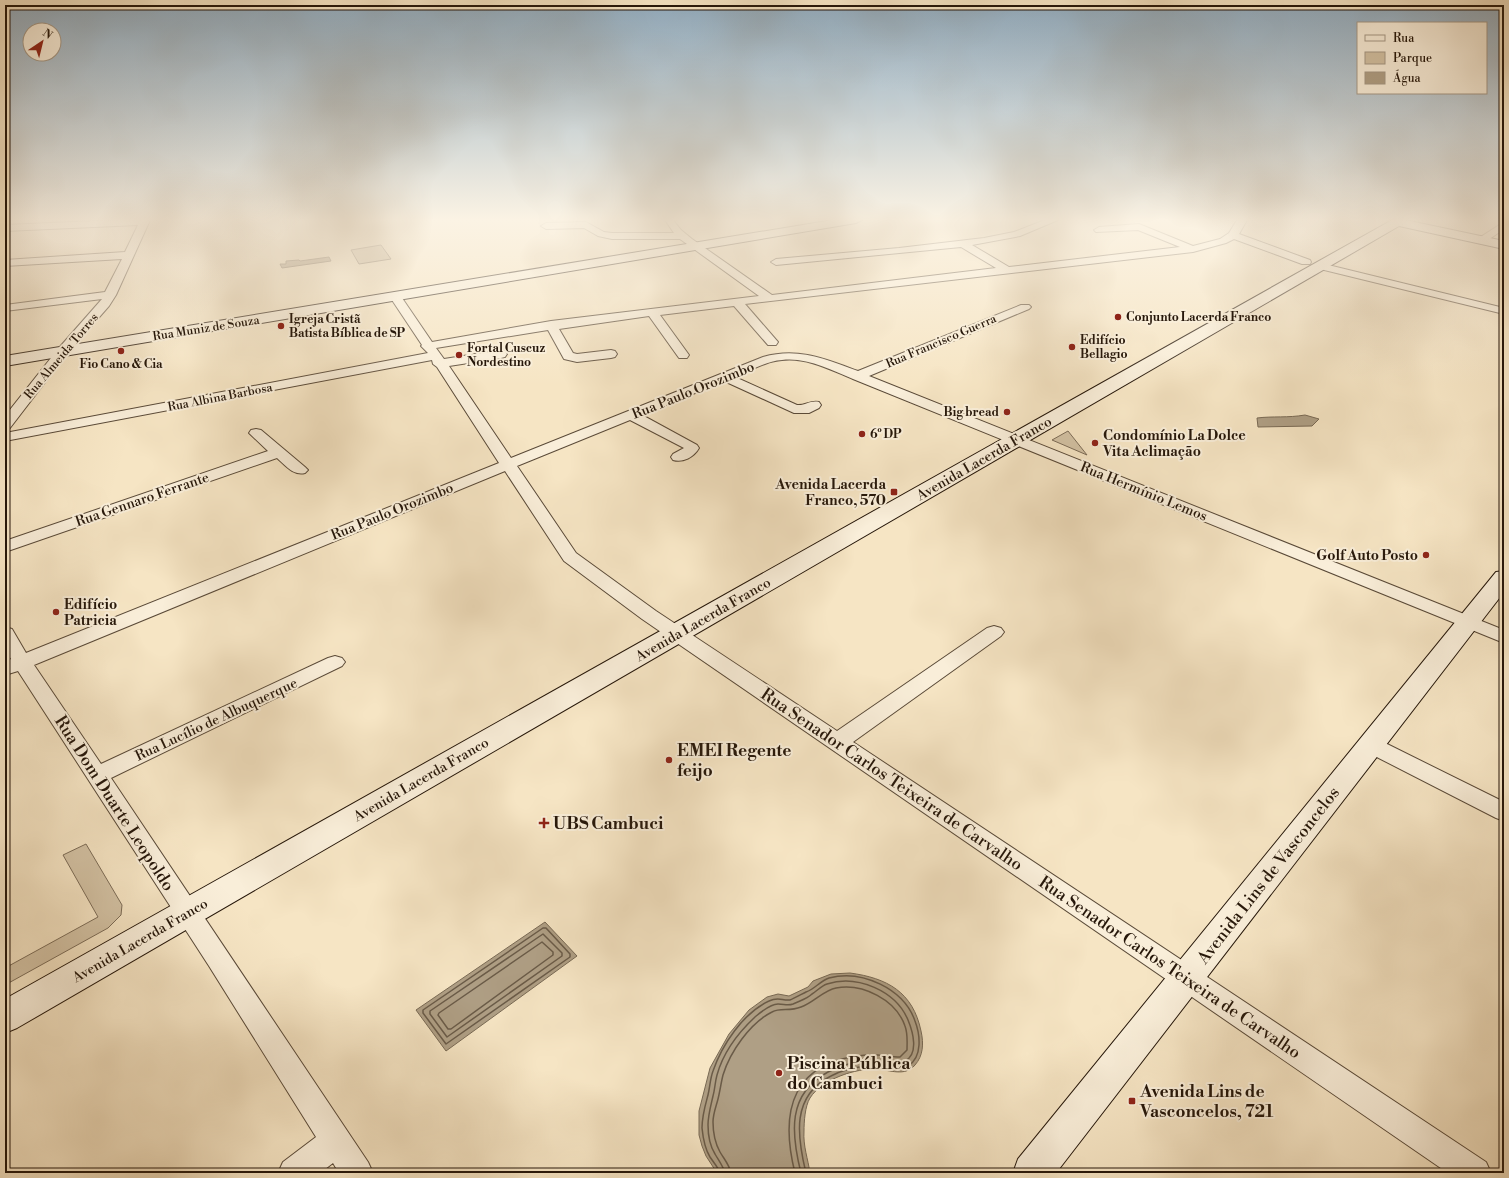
<svg xmlns="http://www.w3.org/2000/svg" width="1509" height="1178" font-family="'Libre Bodoni',serif">
  <style>
    .green { fill: #d3c2a4; stroke: #7c6c57 }
    .water { fill: #af9f85; stroke: #786954 }
    .lines { fill: none; stroke-linecap: round; stroke-linejoin: round }
    .shore { stroke: #6a5b48; stroke-width: 1.5 }
    .street-casing { stroke: #5a4a38; stroke-width: 2 }
    .secondary-casing { stroke: #26170a; stroke-width: 2 }
    .street { fill: #f9eed9; fill-rule: evenodd }
    .secondary { fill: #f9eed9; fill-rule: evenodd }
    .poi-dot { fill: #8f2418; stroke: #f9eed9; stroke-width: 1.5 }
    .labels { text-anchor: middle; stroke-width: 4; stroke-linejoin: round; paint-order: stroke }
    .far-poi-label { font-size: 12px; font-weight: bold; fill: #26170a; stroke: #f9eed9; text-anchor: start }
    .far-street-label { font-size: 12px; fill: #26170a; stroke: #f9eed9 }
    .street-label { font-size: 14px; fill: #26170a; stroke: #f9eed9 }
    .poi-label { font-size: 14px; font-weight: bold; fill: #26170a; stroke: #f9eed9; text-anchor: start }
    .near-poi-label { font-size: 17px; font-weight: bold; fill: #26170a; stroke: #f9eed9; text-anchor: start }
    .near-street-label { font-size: 17px; fill: #26170a; stroke: #f9eed9 }
  </style>
  <rect width="100%" height="100%" fill="#f6e5c4"/>
  <filter id="stains"><feTurbulence type="fractalNoise" baseFrequency=".005" numOctaves="4"/><feColorMatrix values="0 0 0 0 .2 0 0 0 0 .09 0 0 0 0 .02 0 0 0 .5 -.17"/></filter>
  <radialGradient id="worn" r=".72"><stop offset=".6" stop-color="#630" stop-opacity="0"/><stop offset="1" stop-color="#630" stop-opacity=".3"/></radialGradient>
  <path class="green" d="M 381,245 L 391,259 L 359,264 L 351,250 Z
    M 1068,431 L 1087,455 L 1052,440 Z
    M 86,844 L 122,905 L 121,915 L 108,928 L 5,985 L 5,968 L 98,917 L 63,855 Z"/>
  <path class="water" d="M 329,257 L 331,261 L 282,268 L 280,264 L 286,264 L 286,261 L 299,260 L 300,261 Z
    M 1305,415 L 1319,419 L 1312,426 L 1258,427 L 1257,418 C 1273,416 1288,418 1305,415 Z
    M 545,922 L 577,956 L 446,1051 L 416,1010 Z
    M 850,973 C 887,978 913,992 921,1031 C 924,1044 923,1056 915,1065 C 905,1077 890,1070 877,1069 C 856,1068 822,1079 810,1098 C 805,1106 804,1122 804,1131 C 803,1146 808,1159 810,1173 L 717,1173 L 706,1156 L 702,1146 L 699,1135 L 699,1111 L 710,1068 L 729,1034 L 749,1010 L 767,997 L 778,994 L 789,996 L 808,987 L 813,981 L 831,974 Z"/>
  <g class="lines">
    <path class="shore" d="M 543,928 L 546,928 L 570,954 L 570,957 L 446,1044 L 423,1013 L 423,1010 Z
      M 543,934 L 562,953 L 562,956 L 447,1037 L 430,1014 L 430,1011 Z
      M 542,942 L 553,952 L 553,955 L 451,1029 L 448,1029 L 438,1015 L 439,1013 Z
      M 720,1173 C 718,1167 714,1163 710,1157 C 705,1149 703,1138 702,1128 C 702,1116 705,1106 708,1095 C 710,1087 710,1079 713,1071 C 722,1045 743,1013 769,1001 C 779,996 782,1001 790,1000 C 793,999 802,994 806,992 C 815,989 820,981 829,978 C 862,969 904,989 915,1021 C 920,1034 923,1057 908,1066 C 897,1073 881,1065 869,1066 C 856,1067 842,1070 831,1076 C 791,1096 797,1136 806,1173
      M 725,1173 C 723,1166 719,1161 715,1154 C 710,1146 708,1135 708,1125 C 708,1115 711,1105 713,1096 C 715,1089 715,1082 717,1075 C 723,1053 739,1032 755,1017 C 761,1012 770,1004 778,1004 C 784,1004 788,1006 793,1004 C 799,1001 807,999 812,994 C 817,991 821,986 827,984 C 857,974 896,991 908,1020 C 913,1032 919,1054 905,1061 C 893,1068 875,1060 863,1061 C 851,1062 839,1067 828,1072 C 787,1094 791,1133 801,1173
      M 731,1173 C 729,1164 724,1159 720,1152 C 715,1143 713,1132 713,1122 C 713,1114 716,1107 718,1099 C 720,1091 721,1083 723,1075 C 730,1052 750,1023 772,1012 C 781,1007 789,1012 801,1007 C 813,1003 824,990 836,988 C 863,983 896,1000 905,1026 C 908,1034 907,1042 907,1050 L 900,1057 C 889,1057 878,1054 866,1055 C 793,1061 779,1109 795,1173"/>
    <g class="street-casing">
      <path id="street" d="M 118,220 L 150,220 L 116,295 L 109,306 L 66,355 L 10,428 L 5,429 L 5,416 L 58,349 L 102,299 L 5,311 L 5,305 L 105,292 L 122,259 L 5,266 L 5,260 L 125,252 L 138,225 L 5,231 L 5,225 Z
        M 665,220 L 673,220 L 681,230 L 692,239 L 772,295 L 996,268 L 961,247 L 776,265 L 771,262 L 776,259 L 899,248 L 984,238 L 1014,232 L 1045,220 L 1058,220 L 1020,236 L 972,245 L 1009,267 L 1180,247 L 1138,230 L 1096,232 L 1094,230 L 1099,227 L 1139,224 L 1193,246 L 1220,239 L 1229,233 L 1237,220 L 1247,220 L 1239,234 L 1310,260 L 1311,262 L 1310,264 L 1302,264 L 1234,239 L 1226,243 L 1193,252 L 745,304 L 778,342 L 776,345 L 768,345 L 734,306 L 660,315 L 689,355 L 687,358 L 679,358 L 649,316 L 559,329 L 573,353 L 577,354 L 611,350 L 615,351 L 617,354 L 615,357 L 611,358 L 577,362 L 564,359 L 548,330 L 436,348 L 444,359 L 501,350 L 505,351 L 507,354 L 505,357 L 501,358 L 449,366 L 511,458 L 763,357 C 798,347 825,359 858,371 L 1021,305 L 1029,305 L 1031,307 L 1029,309 L 869,376 L 1504,630 L 1504,643 L 853,379 C 831,370 807,357 782,360 C 766,361 750,371 735,377 L 797,405 C 805,406 810,400 819,402 L 821,405 L 819,408 L 809,413 L 794,413 L 724,381 L 642,415 L 697,445 L 699,448 C 694,457 683,463 673,460 L 671,457 L 673,454 L 684,448 L 630,420 L 517,466 L 576,553 L 656,611 L 837,731 L 987,628 L 994,626 L 1001,628 L 1004,632 L 1001,636 L 853,742 L 1486,1162 L 1491,1173 L 1448,1173 L 642,619 L 564,561 L 505,471 L 34,665 L 101,764 L 328,658 L 335,656 L 342,658 L 345,662 L 342,666 L 111,778 L 368,1162 L 373,1173 L 339,1173 L 333,1163 L 320,1173 L 278,1173 L 283,1162 L 316,1137 L 209,966 L 18,671 L 5,675 L 5,662 L 11,659 L 5,650 L 5,627 L 12,629 L 26,653 L 499,463 L 437,367 L 433,364 L 432,360 L 5,441 L 5,433 L 428,353 L 421,346 L 422,345 L 390,297 L 396,294 L 400,295 L 432,342 L 551,321 L 759,296 L 680,239 L 612,239 L 598,236 L 584,228 L 546,229 L 541,226 L 546,223 L 586,222 L 604,232 L 612,233 L 674,233 Z
        M 1504,222 L 1504,229 L 1485,242 L 1479,242 L 1477,240 L 1479,238 Z
        M 1320,263 L 1504,308 L 1504,314 L 1316,268 L 1315,266 L 1316,264 Z
        M 256,429 L 261,430 L 305,467 L 308,470 L 305,473 C 293,476 285,465 277,458 L 5,552 L 5,541 L 268,451 L 249,433 L 251,430 Z
        M 1371,737 L 1379,740 L 1504,802 L 1504,821 L 1496,818 L 1363,750 L 1360,745 L 1363,740 Z"/>
    </g>
    <g class="secondary-casing">
      <path id="secondary" d="M 833,220 L 862,220 L 856,223 L 5,366 L 5,356 Z
        M 1392,220 L 1405,220 L 1504,241 L 1504,249 L 1399,226 L 17,1028 L 5,1033 L 5,999 Z
        M 1504,571 L 1504,592 L 1056,1173 L 1013,1173 L 1018,1159 L 1496,572 Z"/>
    </g>
    <use href="#street" class="street"/>
    <use href="#secondary" class="secondary"/>
  </g>
  <linearGradient id="sky" x2="0" y2="1"><stop stop-color="#91acc0"/><stop offset="0.57" stop-color="#fbf3e4"/><stop offset="1" stop-color="#fbf3e4" stop-opacity="0"/></linearGradient>
  <rect width="1509" height="385" fill="url(#sky)"/>
  <g class="poi-dot">
    <circle cx="1118" cy="317" r="4"/>
    <circle cx="281" cy="326" r="4"/>
    <circle cx="1072" cy="347" r="4"/>
    <circle cx="121" cy="351" r="4"/>
    <circle cx="459" cy="355" r="4"/>
    <circle cx="1007" cy="412" r="4"/>
    <circle cx="862" cy="434" r="4"/>
    <circle cx="1095" cy="443" r="4"/>
    <rect x="890" y="488" width="8" height="8" rx="2"/>
    <circle cx="1426" cy="555" r="4"/>
    <circle cx="56" cy="612" r="4"/>
    <circle cx="669" cy="760" r="4"/>
    <path d="M542 817h4v4h4v4h-4v4h-4v-4h-4v-4h4z"/>
    <circle cx="779" cy="1073" r="4"/>
    <rect x="1128" y="1097" width="8" height="8" rx="2"/>
  </g>
  <g class="labels">
    <g class="far-poi-label">
      <text x="1126" y="321">Conjunto Lacerda Franco</text>
      <text x="289" y="323">Igreja Cristã<tspan x="289" dy="14">Batista Bíblica de SP</tspan></text>
      <text x="1080" y="344">Edifício<tspan x="1080" dy="14">Bellagio</tspan></text>
      <text x="467" y="352">Fortal Cuscuz<tspan x="467" dy="14">Nordestino</tspan></text>
      <text x="121" y="368" text-anchor="middle">Fio Cano &amp; Cia</text>
      <text x="999" y="416" text-anchor="end">Big bread</text>
      <text x="870" y="438">6º DP</text>
    </g>
    <g class="far-street-label">
      <text transform="translate(206 328) rotate(-9)" y="4">Rua Muniz de Souza</text>
      <text transform="translate(941 341) rotate(-23)" y="4">Rua Francisco Guerra</text>
      <text transform="translate(61 356) rotate(-50)" y="4">Rua Almeida Torres</text>
      <text transform="translate(220 397) rotate(-11)" y="4">Rua Albina Barbosa</text>
    </g>
    <g class="street-label">
      <text transform="translate(693 390) rotate(-22)" y="5">Rua Paulo Orozimbo</text>
      <text transform="translate(984 458) rotate(-30)" y="5">Avenida Lacerda Franco</text>
      <text transform="translate(1144 491) rotate(22)" y="5">Rua Hermínio Lemos</text>
      <text transform="translate(142 499) rotate(-19)" y="5">Rua Gennaro Ferrante</text>
      <text transform="translate(392 511) rotate(-22)" y="5">Rua Paulo Orozimbo</text>
      <text transform="translate(703 619) rotate(-30)" y="5">Avenida Lacerda Franco</text>
      <text transform="translate(216 719) rotate(-25)" y="5">Rua Lucílio de Albuquerque</text>
      <text transform="translate(421 779) rotate(-30)" y="5">Avenida Lacerda Franco</text>
      <text transform="translate(140 940) rotate(-30)" y="5">Avenida Lacerda Franco</text>
    </g>
    <g class="poi-label">
      <text x="1103" y="440">Condomínio La Dolce<tspan x="1103" dy="16">Vita Aclimação</tspan></text>
      <text x="886" y="489" text-anchor="end">Avenida Lacerda<tspan x="886" dy="16">Franco, 570</tspan></text>
      <text x="1418" y="560" text-anchor="end">Golf Auto Posto</text>
      <text x="64" y="609">Edifício<tspan x="64" dy="16">Patricia</tspan></text>
    </g>
    <g class="near-poi-label">
      <text x="677" y="756">EMEI Regente<tspan x="677" dy="20">feijo</tspan></text>
      <text x="553" y="829">UBS Cambuci</text>
      <text x="787" y="1069">Piscina Pública<tspan x="787" dy="20">do Cambuci</tspan></text>
      <text x="1140" y="1097">Avenida Lins de<tspan x="1140" dy="20">Vasconcelos, 721</tspan></text>
    </g>
    <g class="near-street-label">
      <text transform="translate(892 779) rotate(34)" y="6">Rua Senador Carlos Teixeira de Carvalho</text>
      <text transform="translate(115 803) rotate(57)" y="6">Rua Dom Duarte Leopoldo</text>
      <text transform="translate(1268 875) rotate(-52)" y="6">Avenida Lins de Vasconcelos</text>
      <text transform="translate(1170 967) rotate(34)" y="6">Rua Senador Carlos Teixeira de Carvalho</text>
    </g>
  </g>
  <rect width="1509" height="1178" fill="none" stroke="#f6e5c4" stroke-width="20"/>
  <rect x="6" y="6" width="1497" height="1166" fill="none" stroke="#26170a" stroke-width="2"/>
  <rect x="10" y="10" width="1489" height="1158" fill="none" stroke="#26170a"/>
  <rect x="1357" y="22" width="130" height="72" fill="#f9eed9" stroke="#a59886"/>
  <rect x="1365" y="35" width="20" height="6" fill="#f9eed9" stroke="#a59886"/>
  <text x="1393" y="42" font-size="12" fill="#26170a">Rua</text>
  <rect x="1365" y="52" width="20" height="12" fill="#d3c2a4" stroke="#a59886"/>
  <text x="1393" y="62" font-size="12" fill="#26170a">Parque</text>
  <rect x="1365" y="72" width="20" height="12" fill="#af9f85" stroke="#a59886"/>
  <text x="1393" y="82" font-size="12" fill="#26170a">Água</text>
  <g transform="translate(42 42) rotate(35)"><circle r="19" fill="#f9eed9" stroke="#a59886"/>
  <path d="M0-3L7 15L0 10L-7 15Z" fill="#8f2418"/>
  <text y="-6" font-size="11" font-weight="bold" text-anchor="middle" fill="#26170a">N</text>
  </g>
  <rect width="100%" height="100%" filter="url(#stains)"/>
  <rect width="100%" height="100%" fill="url(#worn)"/>
</svg>
